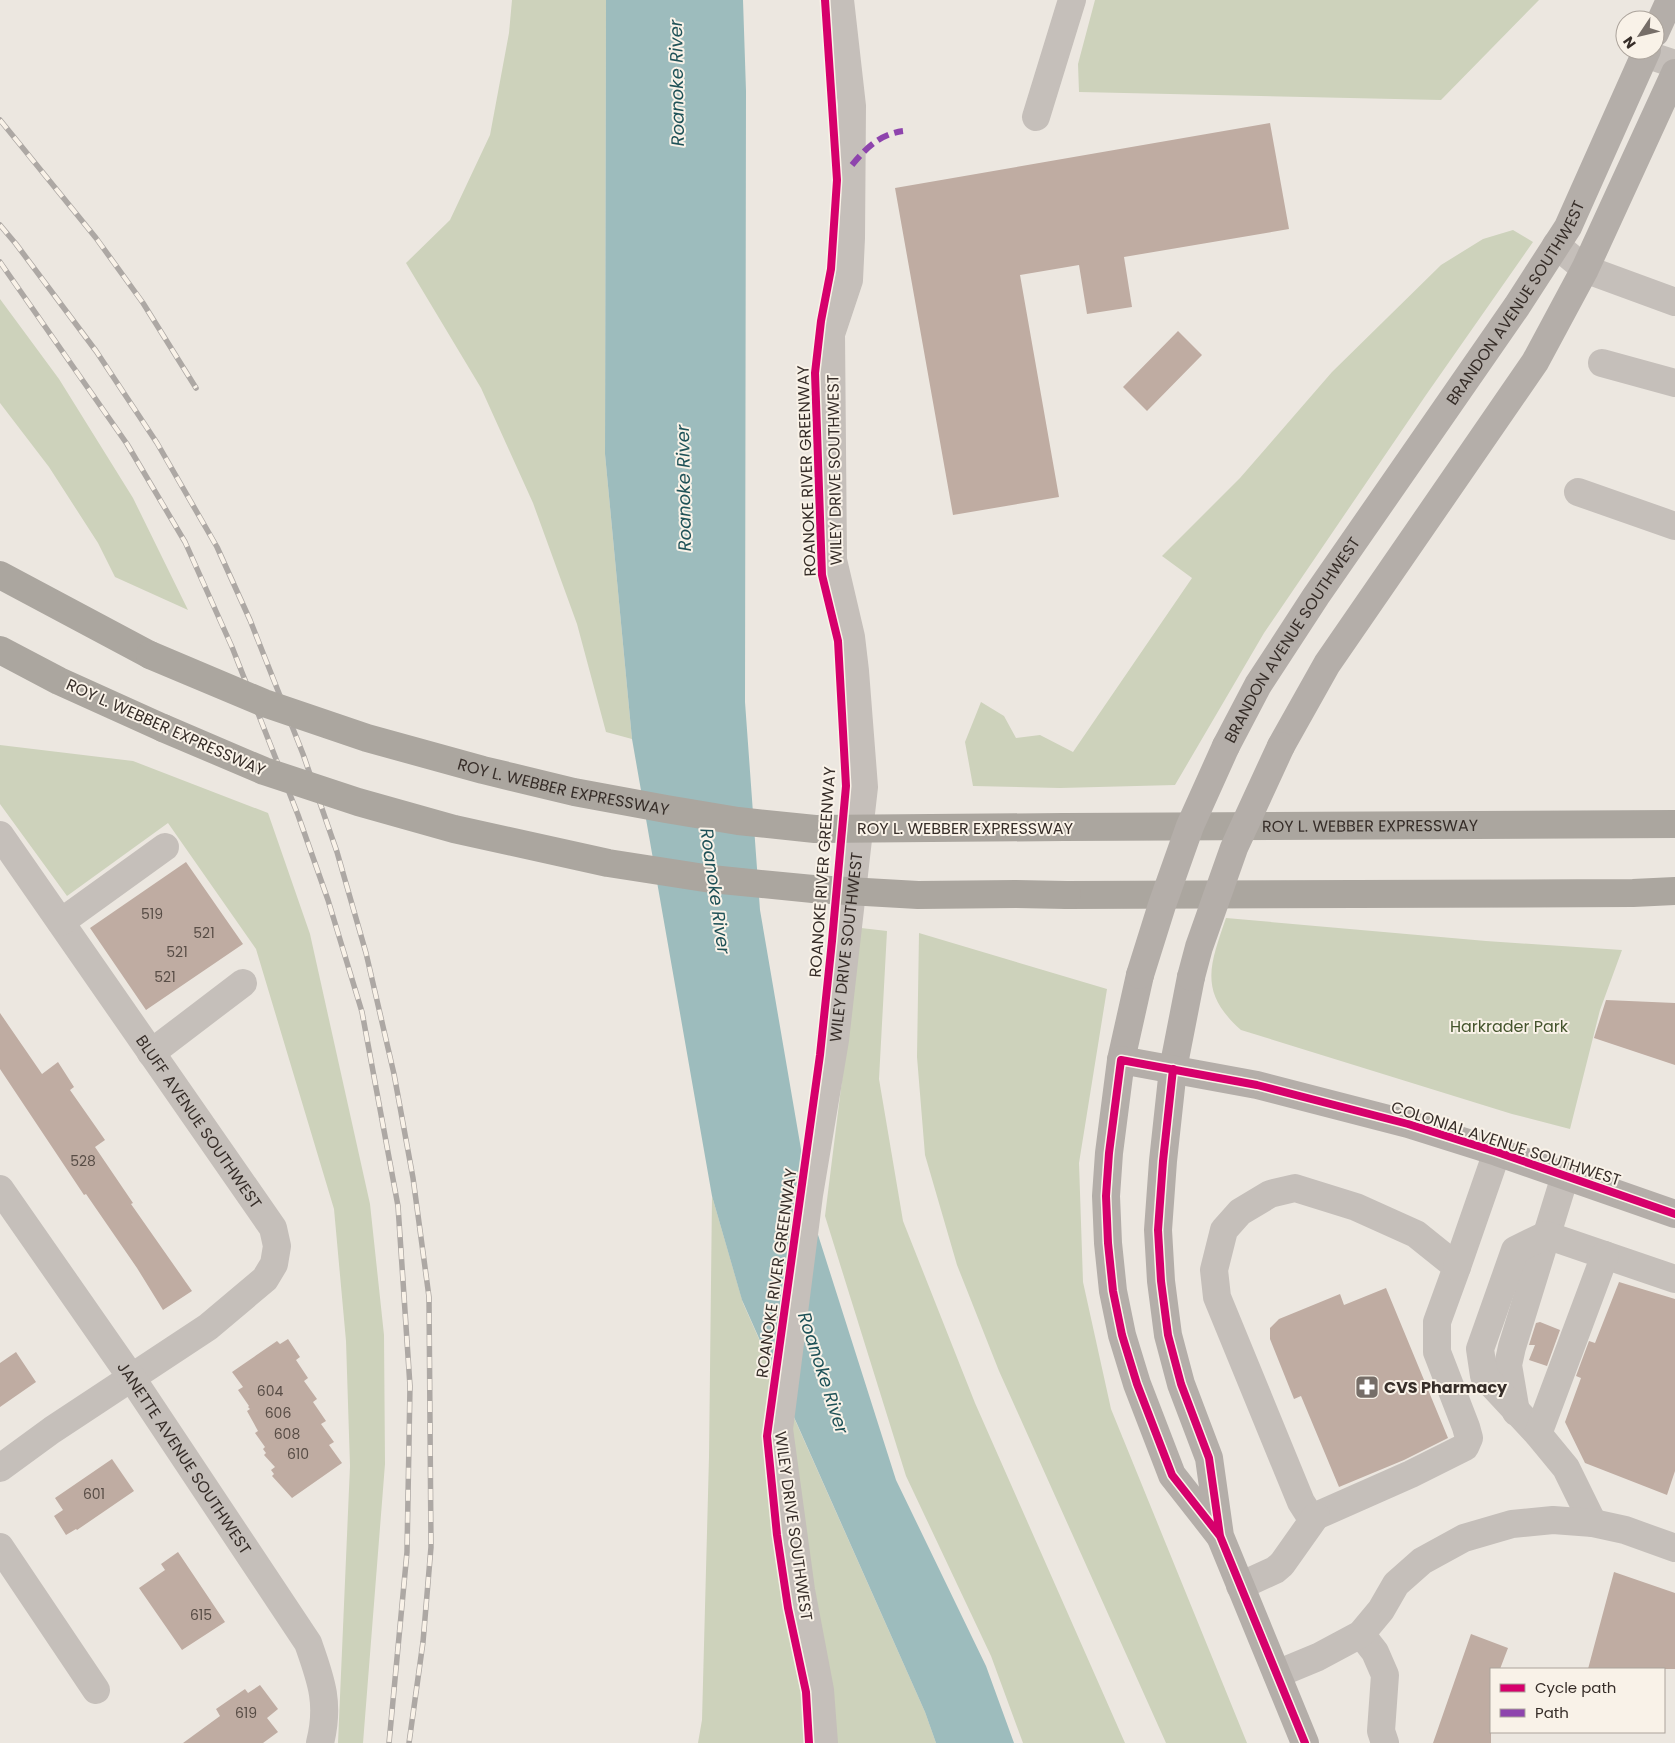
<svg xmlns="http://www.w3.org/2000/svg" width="1675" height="1743" font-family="Poppins,sans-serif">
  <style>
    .green { fill: #cdd2bb }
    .water { fill: #9dbcbd }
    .building { fill: #bfaca2 }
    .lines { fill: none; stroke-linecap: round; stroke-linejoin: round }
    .minor { stroke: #c5bfba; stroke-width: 28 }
    .major { stroke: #b4aea9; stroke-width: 28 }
    .highway { stroke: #aba69f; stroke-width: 28 }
    .rail-casing { stroke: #ada8a4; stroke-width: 5.5 }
    .rail { stroke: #f9f2e8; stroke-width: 4; stroke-dasharray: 11; stroke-linecap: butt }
    .major-bridge { stroke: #b4aea9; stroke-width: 28 }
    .highway-bridge { stroke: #aba69f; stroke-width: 28 }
    .quiet { stroke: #8e44ad; stroke-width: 6; stroke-dasharray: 12 6; stroke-linecap: butt }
    .cycleway-casing { stroke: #f9f2e8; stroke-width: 11 }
    .cycleway { stroke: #d6006c; stroke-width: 8 }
    .labels { text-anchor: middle; stroke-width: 4; stroke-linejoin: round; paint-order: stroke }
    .number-label { font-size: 14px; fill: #584d46 }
    .street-label { font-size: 16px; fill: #362d28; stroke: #f9f2e8 }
    .park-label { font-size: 16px; fill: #44542c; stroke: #f9f2e8 }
    .poi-label { font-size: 16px; font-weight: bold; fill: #362d28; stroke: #f9f2e8; text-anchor: start }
    .water-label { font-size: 18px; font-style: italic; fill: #1e5157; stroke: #f9f2e8 }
  </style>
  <rect width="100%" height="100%" fill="#ece7e0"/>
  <path class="green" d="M 512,0 L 606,0 L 605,454 L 632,739 L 606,732 L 577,624 L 533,503 L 481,388 L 406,263 L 450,220 L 490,135 L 509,33 Z
    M 1095,0 L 1539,0 L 1441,100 L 1079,92 L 1078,64 Z
    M 1513,230 L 1533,242 L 1426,395 L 1264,633 L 1175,785 L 1060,788 L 973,786 L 965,742 L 981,702 L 1004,716 L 1016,738 L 1040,735 L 1073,752 L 1192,578 L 1162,556 L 1240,478 L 1332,372 L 1441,265 L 1483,239 Z
    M 0,299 L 59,379 L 133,498 L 188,610 L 115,577 L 98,543 L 49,467 L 0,403 Z
    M 0,745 L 133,761 L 268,813 L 310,934 L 370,1204 L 384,1335 L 385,1464 L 363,1743 L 338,1743 L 350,1466 L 346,1341 L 334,1209 L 256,949 L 168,823 L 67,896 L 0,804 Z
    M 1226,918 L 1486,941 L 1622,950 L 1600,1010 L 1570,1129 L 1512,1114 L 1241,1030 C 1198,992 1210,965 1226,918 Z
    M 861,928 L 887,931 L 879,1079 L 903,1221 L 975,1403 L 1125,1743 L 1023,1743 L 991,1656 L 906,1476 L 825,1216 Z
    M 919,933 L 1107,989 L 1079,1163 L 1083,1282 L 1111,1409 L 1247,1743 L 1166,1743 L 999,1371 L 957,1265 L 925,1155 L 917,1057 Z
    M 712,1196 L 743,1303 L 925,1712 L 936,1743 L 698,1743 L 702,1720 L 709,1457 Z"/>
  <path class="water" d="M 606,0 L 743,0 L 746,91 L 745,702 L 760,910 L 813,1219 L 896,1480 L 986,1666 L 1014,1743 L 936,1743 L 925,1712 L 742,1300 L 712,1196 L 632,739 L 605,454 Z"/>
  <path class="building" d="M 1270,123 L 1289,229 L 1124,257 L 1132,307 L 1087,314 L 1079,265 L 1020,275 L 1059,497 L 953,515 L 895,188 Z
    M 1178,331 L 1202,355 L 1147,411 L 1123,387 Z
    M 186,862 L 243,944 L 146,1010 L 90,928 Z
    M 1606,1000 L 1675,1003 L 1675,1065 L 1594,1038 Z
    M 0,1013 L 42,1074 L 58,1062 L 74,1087 L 70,1090 L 105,1140 L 95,1147 L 133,1203 L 131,1204 L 192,1291 L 163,1310 L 137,1268 L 86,1194 L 84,1195 L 0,1069 Z
    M 1619,1282 L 1675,1299 L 1675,1471 L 1667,1495 L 1585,1463 L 1565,1422 L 1581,1378 L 1576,1376 L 1589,1341 L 1595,1343 Z
    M 1386,1288 L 1448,1438 L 1404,1460 L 1339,1487 L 1301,1396 L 1294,1399 L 1270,1339 L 1270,1328 L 1279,1319 L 1340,1294 L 1344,1305 Z
    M 1540,1322 L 1560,1330 L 1547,1366 L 1529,1360 L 1535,1345 L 1529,1345 L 1536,1323 Z
    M 288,1339 L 300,1357 L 296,1360 L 308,1378 L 304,1381 L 317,1399 L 313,1402 L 326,1421 L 321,1424 L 334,1442 L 329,1445 L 342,1463 L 292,1498 L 272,1476 L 274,1474 L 271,1470 L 275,1467 L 264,1455 L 266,1453 L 263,1449 L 265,1447 L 255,1433 L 258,1431 L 247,1411 L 250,1409 L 248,1407 L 249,1406 L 238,1390 L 243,1387 L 232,1372 L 277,1341 L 280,1344 Z
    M 16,1352 L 36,1382 L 0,1407 L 0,1363 Z
    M 112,1459 L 134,1491 L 77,1530 L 76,1529 L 66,1535 L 54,1516 L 63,1510 L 55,1498 Z
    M 178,1552 L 225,1622 L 182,1650 L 139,1588 L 165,1570 L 161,1564 Z
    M 1614,1572 L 1675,1593 L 1675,1669 L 1588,1669 Z
    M 1471,1634 L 1508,1648 L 1500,1669 L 1491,1669 L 1491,1743 L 1433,1743 Z
    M 260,1685 L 278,1709 L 267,1718 L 278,1732 L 263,1743 L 183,1743 L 220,1716 L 216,1709 L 245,1689 L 248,1693 Z"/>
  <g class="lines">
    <g class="minor">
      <path d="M 1645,54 L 1675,64"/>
      <path d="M 1036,117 L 1072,0"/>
      <path d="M 1556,245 L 1585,269 L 1675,302"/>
      <path d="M 1602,363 L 1675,383"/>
      <path d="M 1578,492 L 1675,526"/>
      <path id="s1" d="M 0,835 L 273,1228 L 277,1246 L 274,1264 L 265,1279 L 208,1327 L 52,1430 L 0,1468"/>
      <path d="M 61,922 L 165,847"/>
      <path d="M 151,1053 L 243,983"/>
      <path d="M 1295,1188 L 1356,1207 L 1416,1234 L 1457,1267 L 1437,1322 L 1437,1352 L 1466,1427 L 1469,1438 L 1465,1447 L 1411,1474 L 1316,1516 L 1308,1513 L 1301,1502 L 1217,1297 L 1214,1270 L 1224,1230 L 1240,1212 L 1270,1194 Z"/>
      <path id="s2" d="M 0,1189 L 131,1377 L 308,1643 C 321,1680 330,1703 320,1743"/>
      <path d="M 1457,1267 L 1497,1152"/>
      <path d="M 1516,1412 L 1508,1365 L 1512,1347 L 1565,1176"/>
      <path d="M 1538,1434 L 1484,1376 L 1480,1349 L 1515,1250 L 1546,1235 L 1675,1279"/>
      <path d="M 1593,1523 L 1566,1468 L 1538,1434 L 1605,1255"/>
      <path d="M 0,1547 L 96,1690"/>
      <path d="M 1240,1586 L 1275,1570 L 1282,1564 L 1316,1516"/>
      <path d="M 1361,1634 L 1375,1652 L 1385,1675 L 1381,1731 L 1385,1743"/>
      <path d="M 1277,1674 L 1318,1657 L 1361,1634 L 1381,1610 L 1396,1584 L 1422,1561 L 1464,1538 L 1512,1524 L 1553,1520 L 1593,1523 L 1625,1530 L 1675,1548"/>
      <path id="s3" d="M 824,1743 L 820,1690 L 801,1590 L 779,1429 L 809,1195 L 835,1040 L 864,787 L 855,671 L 851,637 L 833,560 L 831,334 L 849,280 L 851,238 L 852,106 L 840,0"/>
    </g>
    <g class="major">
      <path d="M 1655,33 L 1670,0"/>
      <path id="s4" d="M 1226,746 L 1258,685 L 1316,596 L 1517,306 L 1568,227 L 1647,50"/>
      <path d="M 1281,746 L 1327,664 L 1535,362 L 1585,269 L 1675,73"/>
      <path d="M 1140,975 L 1121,1060 L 1109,1153 L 1106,1196 L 1108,1243 L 1113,1291 L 1122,1335 L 1137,1384 L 1172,1475 L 1219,1535"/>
      <path d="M 1191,977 L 1173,1069 L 1163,1161 L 1158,1230 L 1161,1281 L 1168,1335 L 1181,1384 L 1209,1458 L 1220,1536 L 1305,1743"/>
      <path d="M 1121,1060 L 1257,1085 L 1408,1124 L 1497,1152 L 1675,1214"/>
    </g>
    <g class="highway">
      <path d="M 0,575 L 150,655"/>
      <path d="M 0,650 L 59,681 L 163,728"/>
      <path id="s5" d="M 1064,827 L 1675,824"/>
      <path d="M 1067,895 L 1633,893 L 1675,891"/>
    </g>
    <g class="rail-casing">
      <path id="rail" d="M 0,120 L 96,238 L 143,303 L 196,388
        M 0,225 L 16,244 L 96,351 L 157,443 L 217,547 L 250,620 L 303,754 L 337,852 L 366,953 L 394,1074 L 413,1178 L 429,1297 L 431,1547 L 423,1642 L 409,1743
        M 0,262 L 127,444 L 185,542 L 232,647 L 298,815 L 328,900 L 362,1012 L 398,1206 L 410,1386 L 407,1552 L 389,1743"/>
    </g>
    <use href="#rail" class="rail"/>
    <path class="major-bridge" d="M 1140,975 L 1162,905 L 1190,826 L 1226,746
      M 1191,977 L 1199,947 L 1234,848 L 1281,746"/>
    <g class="highway-bridge">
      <path id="s6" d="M 150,655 L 264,703 L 367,738 L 483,770 L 574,792 L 666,809 L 738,821 L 815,829 L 1064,827"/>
      <path d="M 163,728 L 264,771 L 358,802 L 454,829 L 608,863 L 711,879 L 813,889 L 918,895 L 1016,894 L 1067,895"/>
    </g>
    <path class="quiet" d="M 852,165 C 866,148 880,134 903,131"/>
    <g class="cycleway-casing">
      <path id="cycleway" d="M 1173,1069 L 1163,1161 L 1158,1230 L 1161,1281 L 1168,1335 L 1181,1384 L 1209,1458 L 1220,1536 L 1305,1743
        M 1220,1536 L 1172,1475 L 1137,1384 L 1122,1335 L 1113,1291 L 1108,1243 L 1106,1196 L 1109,1153 L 1121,1060 L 1257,1085 L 1408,1124 L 1497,1152 L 1675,1214
        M 809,1743 L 806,1692 L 788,1608 L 777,1535 L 767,1436 L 820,1055 L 832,941 L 846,786 L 838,641 L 822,575 L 815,373 L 821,321 L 831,269 L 837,180 L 825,0"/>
    </g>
    <use href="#cycleway" class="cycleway"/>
  </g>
  <defs>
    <g id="pharmacy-square" transform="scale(1.25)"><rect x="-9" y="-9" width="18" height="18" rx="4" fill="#766e68" stroke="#f9f2e8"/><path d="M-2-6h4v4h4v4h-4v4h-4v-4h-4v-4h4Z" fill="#fff"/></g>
  </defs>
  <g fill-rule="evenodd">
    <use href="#pharmacy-square" x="1367" y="1387"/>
  </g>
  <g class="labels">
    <g class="number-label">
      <text x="152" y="919">519</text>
      <text x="204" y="938">521</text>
      <text x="177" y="957">521</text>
      <text x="165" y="982">521</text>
      <text x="83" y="1166">528</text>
      <text x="270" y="1396">604</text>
      <text x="278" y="1418">606</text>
      <text x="287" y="1439">608</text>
      <text x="298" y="1459">610</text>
      <text x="94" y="1499">601</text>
      <text x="201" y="1620">615</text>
      <text x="246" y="1718">619</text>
    </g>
    <g class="street-label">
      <text dy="6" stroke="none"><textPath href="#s4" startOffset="530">BRANDON AVENUE SOUTHWEST</textPath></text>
      <text transform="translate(834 470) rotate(-91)" y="6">WILEY DRIVE SOUTHWEST</text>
      <text transform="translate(806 471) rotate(-92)" y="6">ROANOKE RIVER GREENWAY</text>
      <text dy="6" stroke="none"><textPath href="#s4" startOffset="125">BRANDON AVENUE SOUTHWEST</textPath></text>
      <text transform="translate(166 727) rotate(24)" y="6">ROY L. WEBBER EXPRESSWAY</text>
      <text dy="6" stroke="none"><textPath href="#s6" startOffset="435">ROY L. WEBBER EXPRESSWAY</textPath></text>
      <text dy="6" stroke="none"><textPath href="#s5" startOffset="306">ROY L. WEBBER EXPRESSWAY</textPath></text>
      <text x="965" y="834">ROY L. WEBBER EXPRESSWAY</text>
      <text transform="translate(822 872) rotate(-86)" y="6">ROANOKE RIVER GREENWAY</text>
      <text dy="6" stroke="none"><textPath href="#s3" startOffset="804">WILEY DRIVE SOUTHWEST</textPath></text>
      <text dy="6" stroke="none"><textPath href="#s1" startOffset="349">BLUFF AVENUE SOUTHWEST</textPath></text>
      <text transform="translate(1506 1143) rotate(18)" y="6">COLONIAL AVENUE SOUTHWEST</text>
      <text transform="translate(776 1273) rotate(-82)" y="6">ROANOKE RIVER GREENWAY</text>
      <text dy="6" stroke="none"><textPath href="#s2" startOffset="326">JANETTE AVENUE SOUTHWEST</textPath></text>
      <text transform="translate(794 1526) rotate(82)" y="6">WILEY DRIVE SOUTHWEST</text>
    </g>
    <g class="park-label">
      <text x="1509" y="1032">Harkrader Park</text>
    </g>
    <g class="poi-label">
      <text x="1384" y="1393">CVS Pharmacy</text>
    </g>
    <g class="water-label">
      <text transform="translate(677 83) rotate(-91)" y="6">Roanoke River</text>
      <text transform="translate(684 488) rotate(-91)" y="6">Roanoke River</text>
      <text transform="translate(715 891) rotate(82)" y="6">Roanoke River</text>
      <text transform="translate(823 1373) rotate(72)" y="6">Roanoke River</text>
    </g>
  </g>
  <rect x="1490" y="1668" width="175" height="65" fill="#f9f2e8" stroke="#aba39b"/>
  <rect x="1500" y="1684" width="25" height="8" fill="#d6006c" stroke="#aba39b"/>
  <text x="1535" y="1693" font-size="15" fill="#362d28">Cycle path</text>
  <rect x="1500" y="1709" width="25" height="8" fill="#8e44ad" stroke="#aba39b"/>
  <text x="1535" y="1718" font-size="15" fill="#362d28">Path</text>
  <g transform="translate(1640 35) rotate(235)"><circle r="24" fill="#f9f2e8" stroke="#aba39b"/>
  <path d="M0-4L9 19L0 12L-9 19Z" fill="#766e68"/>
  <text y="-8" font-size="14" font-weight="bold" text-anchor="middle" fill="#362d28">N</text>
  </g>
</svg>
